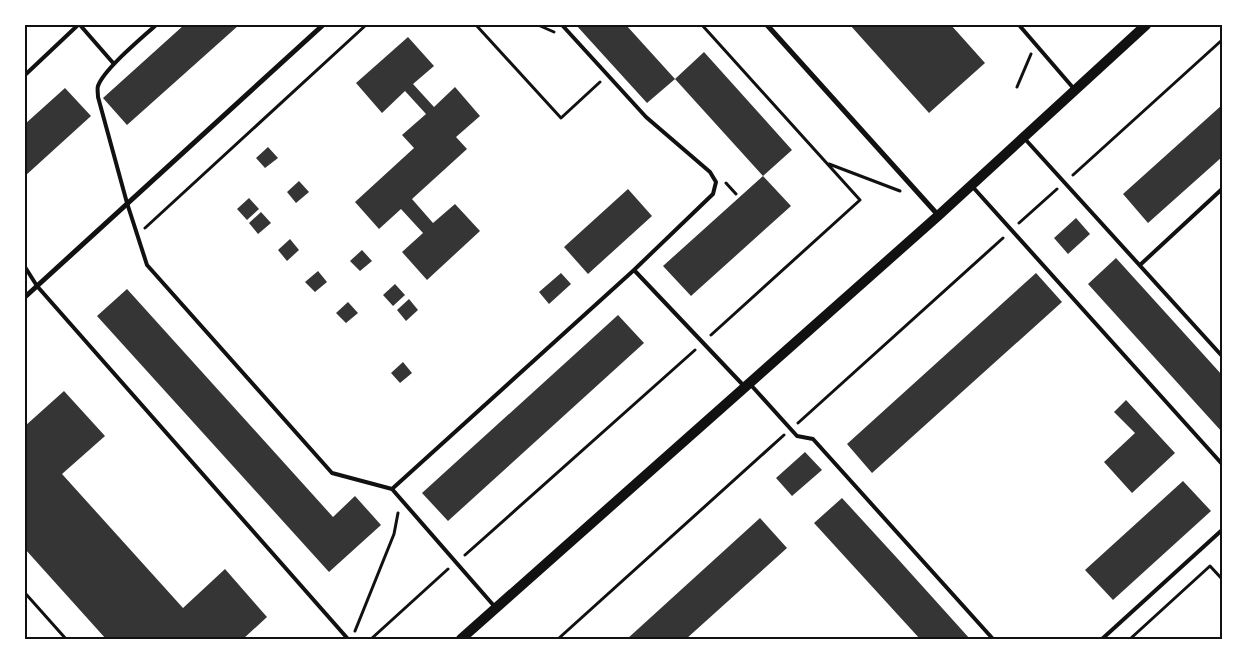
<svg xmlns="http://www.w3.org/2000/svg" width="1247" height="664" font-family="Rubik,sans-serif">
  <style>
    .building { fill: #353535 }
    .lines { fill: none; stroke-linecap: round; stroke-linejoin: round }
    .path { stroke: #111; stroke-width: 3 }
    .service { stroke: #111; stroke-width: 4 }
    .minor { stroke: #111; stroke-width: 5 }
    .secondary { stroke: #111; stroke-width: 10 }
    .neatline { fill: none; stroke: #111; stroke-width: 2 }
  </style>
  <rect width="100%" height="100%" fill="#fff"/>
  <path class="building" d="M 184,25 L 239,25 L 127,125 L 103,98 Z
    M 576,25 L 626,25 L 675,79 L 647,103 Z
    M 850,25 L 951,25 L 985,63 L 929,113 Z
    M 408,37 L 434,66 L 413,84 L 434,107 L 455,87 L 480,116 L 456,137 L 467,149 L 412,199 L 433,223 L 455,204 L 480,231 L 427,280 L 402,252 L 423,233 L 401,209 L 379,229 L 355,202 L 414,148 L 402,135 L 426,114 L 405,91 L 382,113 L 356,83 Z
    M 704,52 L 792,150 L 763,176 L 675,79 Z
    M 65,88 L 91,116 L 25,176 L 25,124 Z
    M 1222,105 L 1222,157 L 1148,223 L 1123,194 Z
    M 268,147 L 278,158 L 265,168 L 256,158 Z
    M 763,176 L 791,206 L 691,296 L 663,266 Z
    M 299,181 L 309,192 L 296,203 L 287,192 Z
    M 628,189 L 652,216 L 588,274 L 564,247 Z
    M 249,198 L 259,209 L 247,220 L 237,209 Z
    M 261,212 L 271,223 L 258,234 L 249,223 Z
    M 1076,218 L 1090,234 L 1068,254 L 1054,238 Z
    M 290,239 L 299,250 L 287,261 L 278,250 Z
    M 362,250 L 372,261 L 360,271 L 350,261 Z
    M 1116,258 L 1222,375 L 1222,432 L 1088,284 Z
    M 318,271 L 327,282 L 315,292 L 305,282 Z
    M 561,273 L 571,284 L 549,304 L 539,292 Z
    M 1036,273 L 1062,302 L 872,473 L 847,444 Z
    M 395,284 L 405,295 L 393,306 L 383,295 Z
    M 127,289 L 333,517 L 355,496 L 381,525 L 329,572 L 97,316 Z
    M 409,299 L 418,310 L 406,321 L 397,310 Z
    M 348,302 L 358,313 L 346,323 L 336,313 Z
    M 618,315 L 644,343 L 448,521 L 422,493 Z
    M 403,362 L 412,373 L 400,383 L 391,373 Z
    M 64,391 L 105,436 L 62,474 L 183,608 L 225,569 L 267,617 L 243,639 L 106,639 L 25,549 L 25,426 Z
    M 1126,400 L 1175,453 L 1132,493 L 1104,462 L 1135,433 L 1114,412 Z
    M 805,452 L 822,470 L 792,496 L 776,478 Z
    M 1183,481 L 1211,511 L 1113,600 L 1085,570 Z
    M 842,498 L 897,558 L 970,639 L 920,639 L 814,523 Z
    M 760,518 L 787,548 L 686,639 L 627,639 Z"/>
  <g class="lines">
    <path class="path" d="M 476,25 L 561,118 L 600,82
      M 538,25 L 554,32
      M 702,25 L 860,200 L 711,335
      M 1017,87 L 1031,54
      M 829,164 L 900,191
      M 1073,175 L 1222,40
      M 726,183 L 736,194
      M 1019,223 L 1057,189
      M 145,228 L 366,25
      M 798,423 L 1003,238
      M 465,555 L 695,350
      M 25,593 L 66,639
      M 355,631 L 394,534 L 398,513
      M 371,639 L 448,569
      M 558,639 L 784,435
      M 1130,639 L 1210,566 L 1222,579"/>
    <path class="service" d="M 80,25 L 114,64
      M 156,25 C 142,38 104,69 98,86 C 97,89 98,93 98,97 L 127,203 L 147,265 L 332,473 L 392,489 L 495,607
      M 562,25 L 646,117 L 710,172 L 716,182 L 713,194 L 634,270 L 744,386
      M 1019,25 L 1075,90
      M 25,75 L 78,25
      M 1025,139 L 1222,356
      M 971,185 L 1222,464
      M 1140,265 L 1222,189
      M 25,267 L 37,286 L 348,639
      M 750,384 L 797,436 L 813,439 L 993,639
      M 392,489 L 634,270
      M 1102,639 L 1222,530"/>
    <path class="minor" d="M 767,25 L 938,215
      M 25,297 L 323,25"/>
    <path class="secondary" d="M 461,639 L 939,215 L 1146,25"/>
  </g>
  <rect width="1247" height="664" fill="none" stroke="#ffffff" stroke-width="52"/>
  <rect x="26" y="26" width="1195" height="612" class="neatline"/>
</svg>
